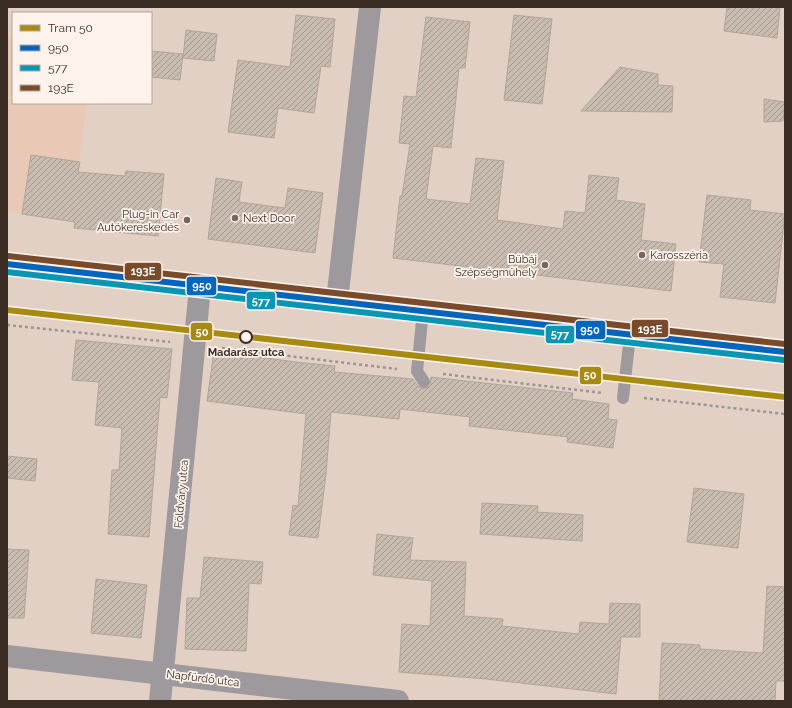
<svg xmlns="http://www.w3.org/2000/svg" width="792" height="708" font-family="Raleway,sans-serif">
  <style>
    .built { fill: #e9c9b5 }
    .building { fill: url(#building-hatch); stroke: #b1a499 }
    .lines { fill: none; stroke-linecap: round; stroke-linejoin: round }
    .path { stroke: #9b9495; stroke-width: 2.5; stroke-dasharray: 3 3; stroke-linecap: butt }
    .lane { stroke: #9e999c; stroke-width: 12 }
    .street { stroke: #9e999c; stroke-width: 22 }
    .secondary { stroke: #a09799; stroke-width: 22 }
    .bus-1-casing { stroke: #fef3ec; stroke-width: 9 }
    .bus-2-casing { stroke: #fef3ec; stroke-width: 9 }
    .bus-3-casing { stroke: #fef3ec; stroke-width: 9 }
    .bus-1 { stroke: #0065bd; stroke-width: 6 }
    .bus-2 { stroke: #0996b4; stroke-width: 6 }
    .bus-3 { stroke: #7a4b2a; stroke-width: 6 }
    .tram-1-casing { stroke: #fef3ec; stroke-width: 9 }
    .tram-1 { stroke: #a78b10; stroke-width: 6 }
    .poi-dot { fill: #76665c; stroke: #fef3ec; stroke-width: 1.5 }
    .stop-dot { fill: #fef3ec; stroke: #3b2d24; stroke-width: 2 }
    .labels { text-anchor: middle; stroke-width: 3.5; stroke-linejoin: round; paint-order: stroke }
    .poi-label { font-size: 11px; fill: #3b2d24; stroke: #fef3ec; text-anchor: end }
    .stop-label { font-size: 11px; font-weight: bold; fill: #3b2d24; stroke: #fef3ec }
    .street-label { font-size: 11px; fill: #3b2d24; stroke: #fef3ec }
    .line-badge { stroke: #fef3ec; stroke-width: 1.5 }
    .badge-label { font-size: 11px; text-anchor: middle; font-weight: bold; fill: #fff }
  </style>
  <defs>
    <pattern id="building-hatch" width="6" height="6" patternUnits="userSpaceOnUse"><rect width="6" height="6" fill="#c8bbb0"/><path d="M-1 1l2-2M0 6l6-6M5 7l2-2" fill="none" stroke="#a4988f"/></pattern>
  </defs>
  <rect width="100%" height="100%" fill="#e3d0c4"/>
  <path class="built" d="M 8,35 L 13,36 L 13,103 L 87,103 L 71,221 L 7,212 Z"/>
  <path class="building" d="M 727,7 L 780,7 L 777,38 L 724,31 Z
    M 296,15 L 335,19 L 330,67 L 321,66 L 314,113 L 278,108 L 274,138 L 228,132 L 238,60 L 290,67 Z
    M 514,15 L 552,19 L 542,104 L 504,100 Z
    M 426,17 L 470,22 L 465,68 L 459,68 L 451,148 L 433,146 L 426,199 L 470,204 L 476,158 L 504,161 L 497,220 L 563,229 L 565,211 L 585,213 L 589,175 L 619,178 L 616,200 L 645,204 L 641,240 L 676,244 L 671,291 L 393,258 L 400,196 L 402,196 L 410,144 L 399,143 L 404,96 L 416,97 Z
    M 186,30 L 217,34 L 214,61 L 183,58 Z
    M 151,51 L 183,54 L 180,80 L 151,77 Z
    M 620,67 L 658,74 L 658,85 L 673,86 L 672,112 L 581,111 Z
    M 764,99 L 785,102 L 783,121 L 764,122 Z
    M 31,155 L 80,162 L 78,172 L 125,176 L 126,171 L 164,174 L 158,236 L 74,228 L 75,222 L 22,214 Z
    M 216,178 L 242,182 L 239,202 L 285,208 L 288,188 L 323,193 L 315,253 L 208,239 Z
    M 707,195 L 751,200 L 750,210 L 785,214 L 775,303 L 720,297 L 724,264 L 699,262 Z
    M 76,340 L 172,349 L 167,398 L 160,397 L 149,537 L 108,534 L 112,470 L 119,470 L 122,428 L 95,425 L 99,382 L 72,380 Z
    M 214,351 L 296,362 L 335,366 L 334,372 L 413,379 L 418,386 L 424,389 L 430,386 L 431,377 L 573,393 L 572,399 L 609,404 L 608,419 L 617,420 L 613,448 L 567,442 L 568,437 L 469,426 L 470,417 L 400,409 L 399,419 L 331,412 L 326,474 L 318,538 L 289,535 L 293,505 L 298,506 L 306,414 L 207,401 Z
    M 7,456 L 37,459 L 35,481 L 7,478 Z
    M 694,488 L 744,494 L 738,548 L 687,542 Z
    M 482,503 L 538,506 L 537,512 L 583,515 L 582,541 L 480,534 Z
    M 377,534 L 413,538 L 410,560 L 466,562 L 464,616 L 503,619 L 502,626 L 579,634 L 580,622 L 609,624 L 610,603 L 640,604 L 640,637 L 621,637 L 616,694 L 486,679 L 399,672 L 402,624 L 430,626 L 432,581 L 373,575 Z
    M 7,549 L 29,550 L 24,618 L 7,618 Z
    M 204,557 L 263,562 L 261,584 L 249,583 L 246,651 L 185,649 L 187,598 L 200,598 Z
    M 96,579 L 147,585 L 141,638 L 91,633 Z
    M 767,586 L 785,587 L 785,681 L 776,681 L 775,701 L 659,701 L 662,643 L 700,645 L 700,649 L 763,653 Z"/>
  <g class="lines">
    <path class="path" d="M 7,325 L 170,342
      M 222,348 L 397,369
      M 443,374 L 603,393
      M 644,398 L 785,414"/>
    <path class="lane" d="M 423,311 L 417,371 L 424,382
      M 623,398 L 630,335"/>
    <path class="street" d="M 337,301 L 370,7
      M 7,656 L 398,701
      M 160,701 L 200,287"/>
    <path class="secondary" d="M 7,264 L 785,352"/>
    <g class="bus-1-casing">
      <path id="bus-1" d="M 7,264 L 785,352"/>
    </g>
    <g class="bus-2-casing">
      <path id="bus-2" d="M 7,272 L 784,360"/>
    </g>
    <g class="bus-3-casing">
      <path id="bus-3" d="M 8,256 L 785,344"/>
    </g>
    <use href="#bus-1" class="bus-1"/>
    <use href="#bus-2" class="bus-2"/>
    <use href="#bus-3" class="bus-3"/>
    <g class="tram-1-casing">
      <path id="tram-1" d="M 7,310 L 785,397"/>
    </g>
    <use href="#tram-1" class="tram-1"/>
  </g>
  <g class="poi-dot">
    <circle cx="235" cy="218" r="4"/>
    <circle cx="187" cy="220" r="4"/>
    <circle cx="642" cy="255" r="4"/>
    <circle cx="545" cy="265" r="4"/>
  </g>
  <circle class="stop-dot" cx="246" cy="337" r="6"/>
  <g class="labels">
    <g class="poi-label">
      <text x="179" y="218">Plug-in Car<tspan x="179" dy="13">Autókereskedés</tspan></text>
      <text x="243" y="222" text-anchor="start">Next Door</text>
      <text x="650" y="259" text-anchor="start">Karosszéria</text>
      <text x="537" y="263">Bűbáj<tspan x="537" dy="13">Szépségműhely</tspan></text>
    </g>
    <g class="stop-label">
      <text x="246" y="356">Madarász utca</text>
    </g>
    <g class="street-label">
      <text transform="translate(181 494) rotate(-85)" y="4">Földváry utca</text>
      <text transform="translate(203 678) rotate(7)" y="4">Napfürdő utca</text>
    </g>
  </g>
  <g class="line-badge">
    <rect x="124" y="262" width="38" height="19" rx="4" fill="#7a4b2a"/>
    <rect x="186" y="276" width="31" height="20" rx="4" fill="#0065bd"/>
    <rect x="246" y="291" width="30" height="19" rx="4" fill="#0996b4"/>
    <rect x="631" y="319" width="38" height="19" rx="4" fill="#7a4b2a"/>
    <rect x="575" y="320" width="31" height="20" rx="4" fill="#0065bd"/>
    <rect x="190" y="322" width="23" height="19" rx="4" fill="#a78b10"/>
    <rect x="545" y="325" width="30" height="19" rx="4" fill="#0996b4"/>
    <rect x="579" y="366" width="23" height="19" rx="4" fill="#a78b10"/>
  </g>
  <g class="badge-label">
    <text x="143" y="275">193E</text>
    <text x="202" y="290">950</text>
    <text x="261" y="305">577</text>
    <text x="650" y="333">193E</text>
    <text x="590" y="334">950</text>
    <text x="202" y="336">50</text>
    <text x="560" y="338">577</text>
    <text x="590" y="379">50</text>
  </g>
  <rect width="792" height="708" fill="none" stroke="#3b2d24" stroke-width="16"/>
  <rect x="12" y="12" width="140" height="92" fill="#fef3ec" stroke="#b0a49c"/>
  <rect x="20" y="25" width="20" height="6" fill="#a78b10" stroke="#b0a49c"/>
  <text x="48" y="32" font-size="12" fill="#3b2d24">Tram 50</text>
  <rect x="20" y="45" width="20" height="6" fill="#0065bd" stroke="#b0a49c"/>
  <text x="48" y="52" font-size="12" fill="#3b2d24">950</text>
  <rect x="20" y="65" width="20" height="6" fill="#0996b4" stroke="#b0a49c"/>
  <text x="48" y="72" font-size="12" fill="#3b2d24">577</text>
  <rect x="20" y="85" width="20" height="6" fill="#7a4b2a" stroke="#b0a49c"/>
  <text x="48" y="92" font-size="12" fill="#3b2d24">193E</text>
</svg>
